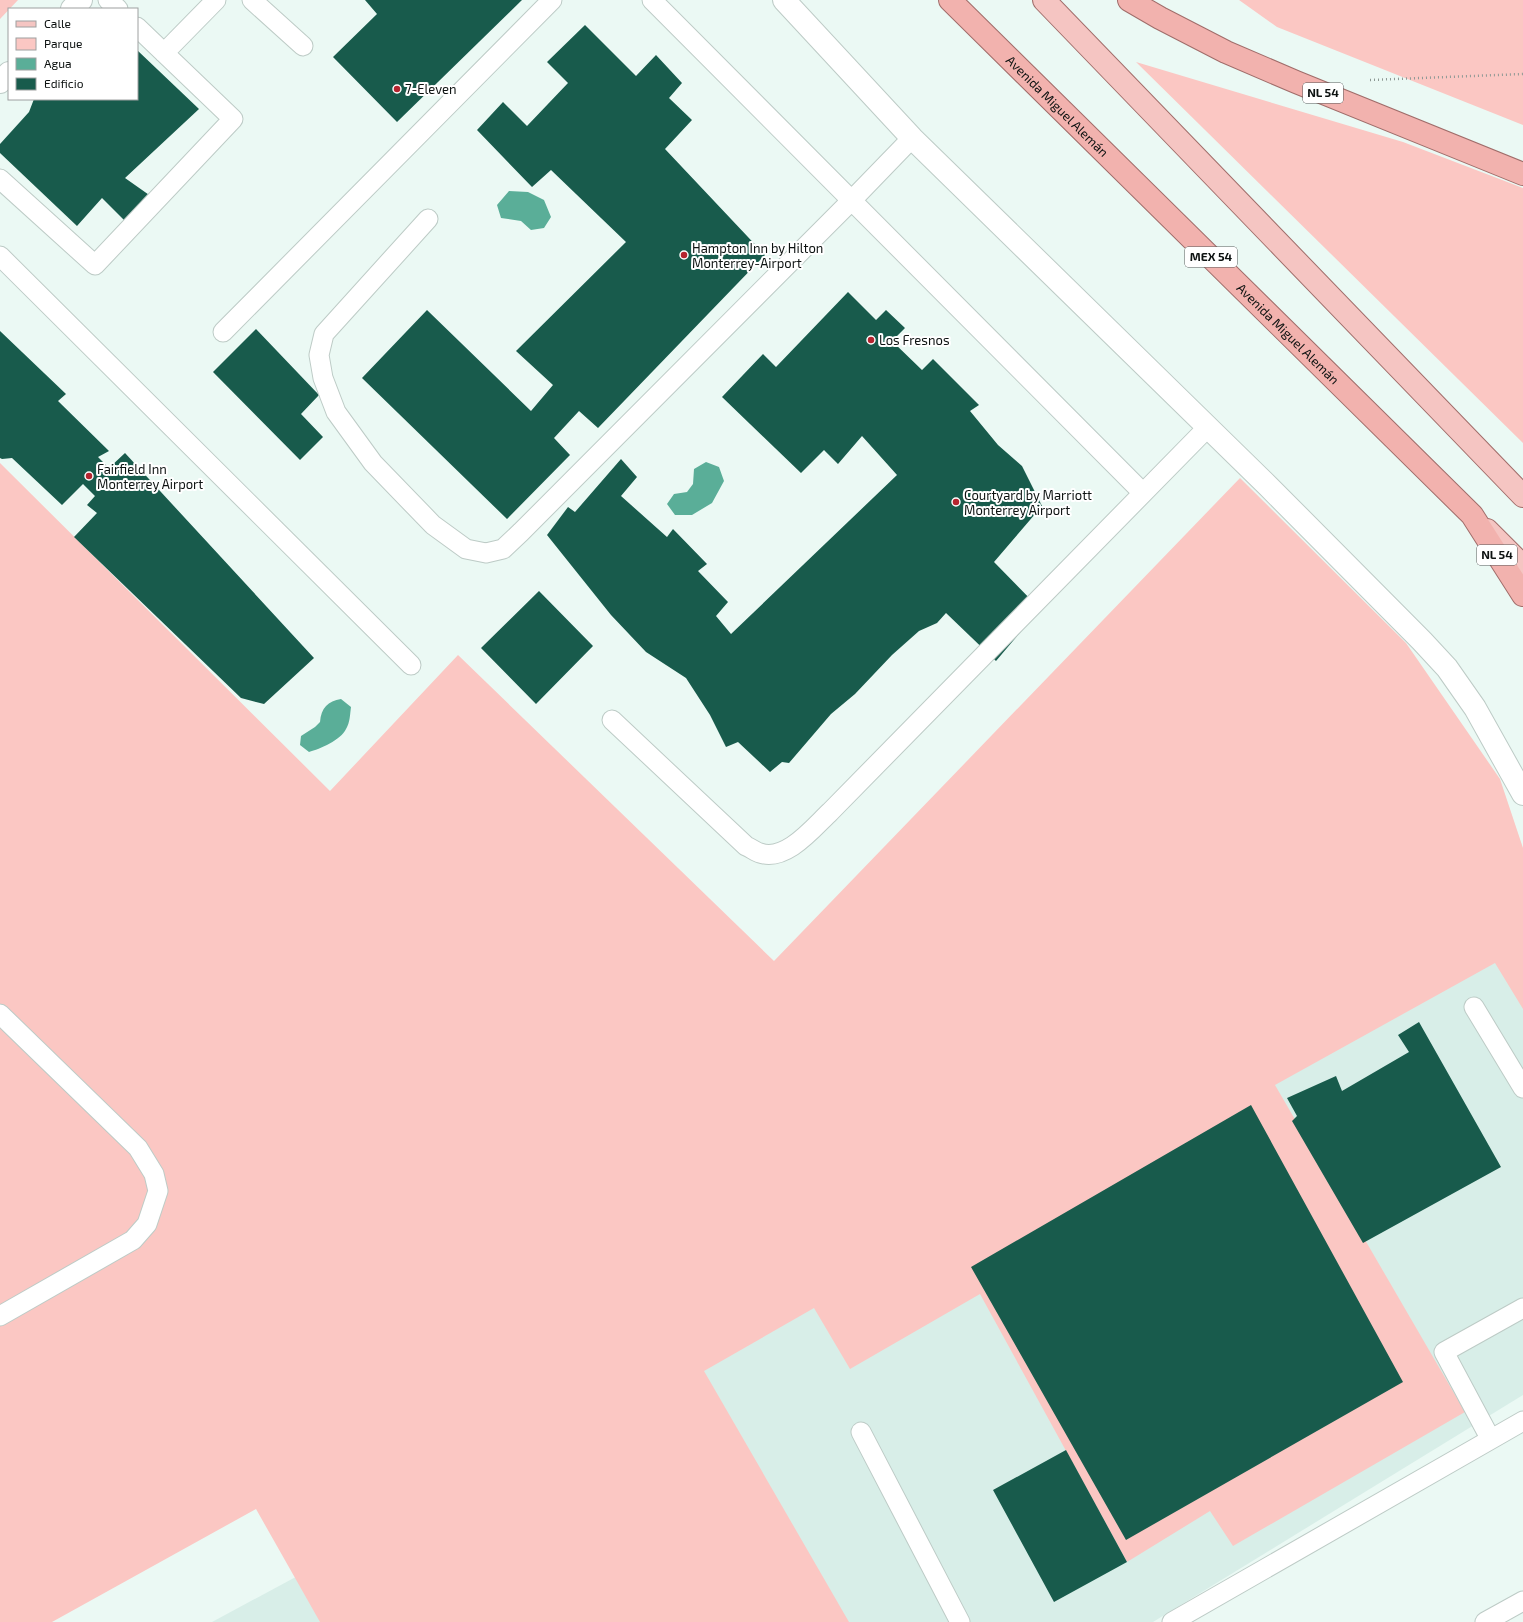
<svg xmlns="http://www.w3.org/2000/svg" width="1523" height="1622" font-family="'Exo 2',sans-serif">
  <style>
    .built { fill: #d8eee8 }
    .green { fill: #fbc7c3 }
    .water { fill: #5aae98 }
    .building { fill: #185b4c }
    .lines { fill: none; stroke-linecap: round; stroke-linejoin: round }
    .service-casing { stroke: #bdcbc6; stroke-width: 21 }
    .minor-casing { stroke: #bdcbc6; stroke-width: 24 }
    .primary-casing { stroke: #a06d6a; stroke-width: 24 }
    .trunk-casing { stroke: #a06d6a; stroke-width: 24 }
    .path { stroke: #8d9894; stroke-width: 2.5; stroke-dasharray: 1 3; stroke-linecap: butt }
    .service { stroke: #fff; stroke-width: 19 }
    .minor { stroke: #fff; stroke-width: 22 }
    .primary { stroke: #f5c5c2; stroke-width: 22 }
    .trunk { stroke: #f2b2ae; stroke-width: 22 }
    .poi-dot { fill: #b5242f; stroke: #fff; stroke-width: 1.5 }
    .labels { text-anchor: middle; stroke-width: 4; stroke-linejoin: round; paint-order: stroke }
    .shield { fill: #fff; stroke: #565958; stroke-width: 1 }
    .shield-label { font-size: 12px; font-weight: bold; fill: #0d1211 }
    .poi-label { font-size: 13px; fill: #0d1211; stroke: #fff; text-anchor: start }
    .street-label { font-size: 13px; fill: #0d1211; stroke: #fff }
  </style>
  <rect width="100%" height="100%" fill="#ebf9f4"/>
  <path class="built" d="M 1523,916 L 1523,1395 L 1153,1622 L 212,1622 Z"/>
  <path class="green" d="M 0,0 L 18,0 L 0,19 Z
    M 1239,0 L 1523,0 L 1523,125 L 1277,27 Z
    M 1136,62 L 1403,142 L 1523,188 L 1523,443 Z
    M 0,463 L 330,791 L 458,655 L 774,961 L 1240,478 L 1406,643 L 1500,779 L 1523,848 L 1523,1009 L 1495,963 L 1275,1085 L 1465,1412 L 1233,1546 L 1210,1511 L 1127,1562 L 980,1294 L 850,1369 L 814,1308 L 704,1371 L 849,1622 L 320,1622 L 256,1509 L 52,1622 L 0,1622 Z"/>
  <path class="water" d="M 509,191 L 528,192 L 544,200 L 551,217 L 544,228 L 531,230 L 521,221 L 501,218 L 497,205 Z
    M 706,462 L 719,467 L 724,481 L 712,503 L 692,515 L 675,515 L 667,504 L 674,494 L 687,492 L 693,484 L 694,469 Z
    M 341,699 L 351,707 C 350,714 350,723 346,729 C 341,740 320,749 309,752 L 300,745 L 301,736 L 315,727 L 320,722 C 321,708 328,701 341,699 Z"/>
  <path class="building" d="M 365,0 L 522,0 L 397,122 L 333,57 L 377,14 Z
    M 585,25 L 636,76 L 656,55 L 682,83 L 669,98 L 692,120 L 665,149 L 765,255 L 598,428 L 579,411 L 554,438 L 570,455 L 507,519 L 362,378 L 427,310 L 531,411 L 553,385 L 516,351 L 626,242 L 551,170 L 532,187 L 477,130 L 503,102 L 527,126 L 568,83 L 547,62 Z
    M 137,50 L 199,109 L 125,178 L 152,197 L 126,222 L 102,198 L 77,226 L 0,153 L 0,144 L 29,112 L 34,99 L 137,99 Z
    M 848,292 L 876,320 L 886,310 L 905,328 L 892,341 L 922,370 L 933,359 L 979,405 L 970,411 L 998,445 L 1022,466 L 1042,506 L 994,562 L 1040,609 L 996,661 L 946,613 L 937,623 L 919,631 L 892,655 L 855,694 L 831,714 L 789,763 L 782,762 L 770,772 L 738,742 L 726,747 L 710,715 L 686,678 L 646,652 L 611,615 L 547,535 L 568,507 L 575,512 L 621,459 L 637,477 L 621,496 L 667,537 L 673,529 L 707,564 L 698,571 L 728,602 L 716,616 L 731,634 L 897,475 L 862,436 L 838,464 L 824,450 L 801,473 L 722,397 L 763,354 L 776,367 Z
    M 256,329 L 319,395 L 301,414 L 323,437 L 300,460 L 213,372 Z
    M 0,331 L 66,394 L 58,401 L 109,451 L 98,457 L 109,468 L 125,453 L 314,658 L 264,704 L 241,698 L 74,537 L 97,513 L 87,505 L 95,496 L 83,484 L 62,505 L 12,458 L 2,459 L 0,458 Z
    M 539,591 L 593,646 L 536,704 L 481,648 Z
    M 1419,1022 L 1501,1167 L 1363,1243 L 1292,1121 L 1297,1116 L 1287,1098 L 1336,1076 L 1342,1091 L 1409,1052 L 1398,1035 Z
    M 1251,1105 L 1403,1382 L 1126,1540 L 971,1267 Z
    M 1066,1450 L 1127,1562 L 1054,1602 L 993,1490 Z"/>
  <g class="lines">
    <g class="service-casing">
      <path id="service" d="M 108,0 L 118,9
        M 252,0 L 303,46
        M 652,0 L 1143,493
        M 164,53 L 216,0
        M 0,179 L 95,265 L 233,119 L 137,27
        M 428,219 L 324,334 L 319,355 L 323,378 L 336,412 L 373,463 L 433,525 L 466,549 L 486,553 L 503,549 L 521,532 L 852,200 L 912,138
        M 0,256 L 411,665
        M 223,332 L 552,0
        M 612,720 L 746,846 C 751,848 756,852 760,853 C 786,862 813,828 830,812 L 1208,427
        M 1474,1007 L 1523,1088
        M 0,1014 L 138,1148 L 154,1174 L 158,1191 L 147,1224 L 133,1240 L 0,1316
        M 861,1432 L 960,1622
        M 1490,1438 L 1444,1352 L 1523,1308
        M 1172,1622 L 1523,1421
        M 1485,1622 L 1523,1601"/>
    </g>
    <g class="minor-casing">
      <path id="minor" d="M 784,0 L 912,138 L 1268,486 L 1422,641 L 1447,668 L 1475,708 L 1523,794
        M 72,9 L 81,0
        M 0,82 L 9,73"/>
    </g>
    <g class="primary-casing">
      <path id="primary" d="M 1044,0 L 1523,496
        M 1487,530 L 1523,566"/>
    </g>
    <g class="trunk-casing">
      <g id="trunk">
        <path id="s1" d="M 950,0 L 1472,515 L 1523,595"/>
        <path d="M 1129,0 L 1160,18 L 1226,52 L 1296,82 L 1523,174"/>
      </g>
    </g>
    <path class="path" d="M 1370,80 L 1523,74"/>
    <use href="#service" class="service"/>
    <use href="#minor" class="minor"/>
    <use href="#primary" class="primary"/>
    <use href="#trunk" class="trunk"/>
  </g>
  <g class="poi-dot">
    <circle cx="397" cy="89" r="4"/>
    <circle cx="684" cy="255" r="4"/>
    <circle cx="871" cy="340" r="4"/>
    <circle cx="89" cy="476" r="4"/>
    <circle cx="956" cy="502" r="4"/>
  </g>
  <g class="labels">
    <g class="shield">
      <rect x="1303" y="83" width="40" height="20" rx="3"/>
      <rect x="1185" y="247" width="52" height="20" rx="3"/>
      <rect x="1477" y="545" width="40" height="20" rx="3"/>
    </g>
    <g class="shield-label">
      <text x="1323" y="97">NL 54</text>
      <text x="1211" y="261">MEX 54</text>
      <text x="1497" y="559">NL 54</text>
    </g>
    <g class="poi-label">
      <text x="405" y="94">7-Eleven</text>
      <text x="692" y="253">Hampton Inn by Hilton<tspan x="692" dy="15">Monterrey-Airport</tspan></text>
      <text x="879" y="345">Los Fresnos</text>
      <text x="97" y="474">Fairfield Inn<tspan x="97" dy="15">Monterrey Airport</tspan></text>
      <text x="964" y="500">Courtyard by Marriott<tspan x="964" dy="15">Monterrey Airport</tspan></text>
    </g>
    <g class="street-label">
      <text dy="5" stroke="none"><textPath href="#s1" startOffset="151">Avenida Miguel Alemán</textPath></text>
      <text dy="5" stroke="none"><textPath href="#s1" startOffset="475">Avenida Miguel Alemán</textPath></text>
    </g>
  </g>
  <rect x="8" y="8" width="130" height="92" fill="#ffffff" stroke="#9ea0a0"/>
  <rect x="16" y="21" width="20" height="6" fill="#f5c5c2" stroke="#9ea0a0"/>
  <text x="44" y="28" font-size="12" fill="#0d1211">Calle</text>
  <rect x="16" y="38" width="20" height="12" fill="#fbc7c3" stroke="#9ea0a0"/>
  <text x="44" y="48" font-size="12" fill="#0d1211">Parque</text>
  <rect x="16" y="58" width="20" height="12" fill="#5aae98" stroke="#9ea0a0"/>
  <text x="44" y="68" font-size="12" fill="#0d1211">Agua</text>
  <rect x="16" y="78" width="20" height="12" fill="#185b4c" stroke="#9ea0a0"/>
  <text x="44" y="88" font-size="12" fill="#0d1211">Edificio</text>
</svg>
